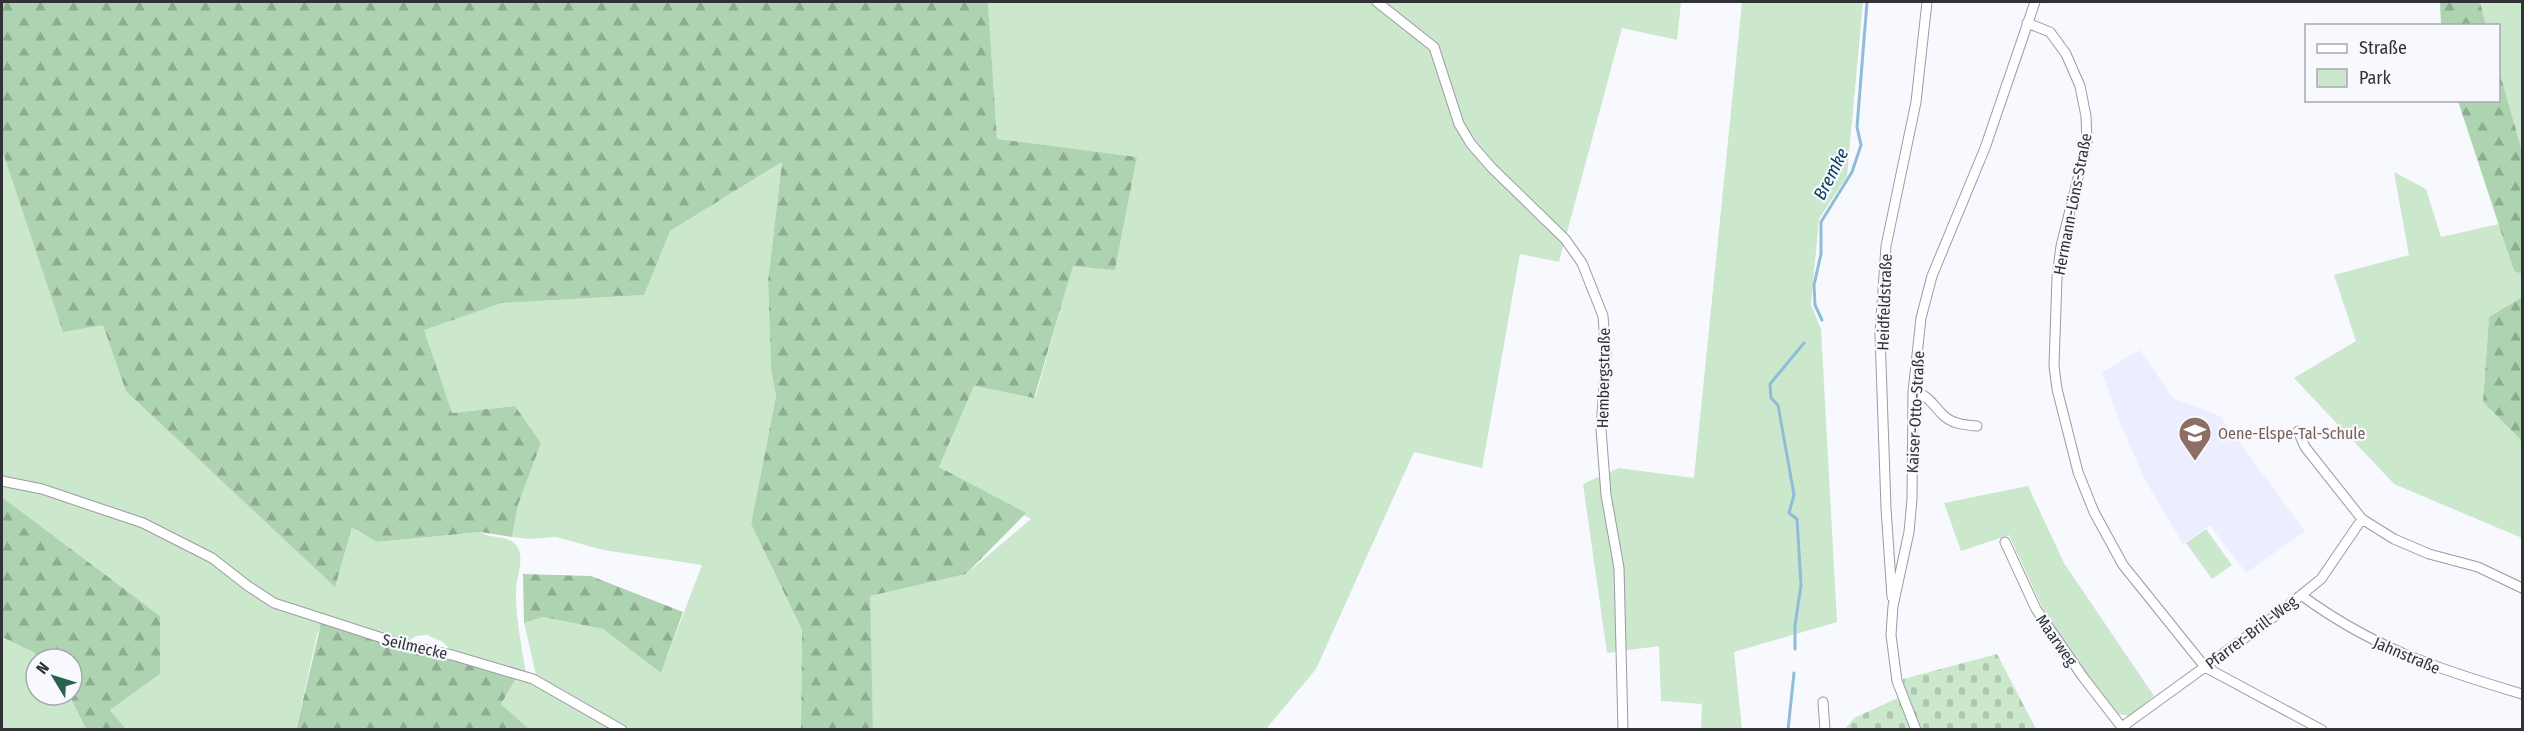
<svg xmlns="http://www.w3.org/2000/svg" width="2524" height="731" font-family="'Fira Sans Condensed',sans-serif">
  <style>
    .built { fill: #ecedff }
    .green { fill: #cbe7cc }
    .forest { fill: url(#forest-firs) }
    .cemetery { fill: url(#cemetery-stones) }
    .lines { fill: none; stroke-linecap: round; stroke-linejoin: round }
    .stream { stroke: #8fbdd8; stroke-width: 3 }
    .street-casing { stroke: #9b9ba4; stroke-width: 11 }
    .street { stroke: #fff; stroke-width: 9 }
    .labels { text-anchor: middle; stroke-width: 4.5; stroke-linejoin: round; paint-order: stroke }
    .street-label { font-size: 16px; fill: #313235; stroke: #f8f9ff }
    .education-label { font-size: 16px; fill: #785e54; stroke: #f8f9ff; text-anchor: start }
    .water-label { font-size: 18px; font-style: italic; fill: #003f5b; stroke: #f8f9ff }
  </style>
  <defs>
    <pattern id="forest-firs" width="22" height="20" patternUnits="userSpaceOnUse" patternTransform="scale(1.5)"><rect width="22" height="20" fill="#aed3b0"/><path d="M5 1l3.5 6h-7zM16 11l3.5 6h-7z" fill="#8eac90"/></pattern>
    <pattern id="cemetery-stones" width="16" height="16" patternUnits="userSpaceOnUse" patternTransform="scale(1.5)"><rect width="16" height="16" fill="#cbe7cc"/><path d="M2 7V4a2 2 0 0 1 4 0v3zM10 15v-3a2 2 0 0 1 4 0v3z" fill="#afc7b0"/></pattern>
  </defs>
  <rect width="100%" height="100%" fill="#f8f9ff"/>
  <path class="built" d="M 2140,350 L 2173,398 L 2220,416 L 2305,531 L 2246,573 L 2210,525 L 2183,544 L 2144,478 L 2118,418 L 2102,372 Z"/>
  <path class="green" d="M 988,2 L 1681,2 L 1677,40 L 1622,28 L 1559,262 L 1520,254 L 1482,468 L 1414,452 L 1316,669 L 1266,729 L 873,729 L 869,596 L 966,574 L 1031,519 L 939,467 L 974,386 L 1035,398 L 1073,265 L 1115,270 L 1137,157 L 997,140 Z
    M 1742,2 L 1863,2 L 1847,176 L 1819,219 L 1811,305 L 1821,329 L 1837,622 L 1734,652 L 1742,729 L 1701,729 L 1702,704 L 1661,701 L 1659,646 L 1607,653 L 1583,484 L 1619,468 L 1694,478 Z
    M 2480,2 L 2522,2 L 2522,161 L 2522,151 L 2499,70 L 2498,26 L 2486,25 Z
    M 2,150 L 63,331 L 103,324 L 127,391 L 335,586 L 352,526 L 377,542 L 481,532 C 491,539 507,535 515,544 C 526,555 517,576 516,589 C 515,617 522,647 526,674 L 453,652 L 443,642 L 427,635 L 416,636 L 409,641 L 325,618 L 317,635 L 296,729 L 126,729 L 110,710 L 160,674 L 160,616 L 2,497 Z
    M 782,162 L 768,281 L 771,369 L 776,396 L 751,524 L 802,630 L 801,729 L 529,729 L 501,704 L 518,675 L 533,680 L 536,675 L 524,623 L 543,617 L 603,629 L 661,673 L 702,565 L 603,550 L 556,537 L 530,539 L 512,537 L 518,505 L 541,443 L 515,406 L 452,413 L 423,330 L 502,303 L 643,295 L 670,231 Z
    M 2394,172 L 2426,189 L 2441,237 L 2499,224 L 2514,271 L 2522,274 L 2522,297 L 2489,317 L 2483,402 L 2520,439 L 2522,448 L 2522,538 L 2394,484 L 2294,378 L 2356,341 L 2334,275 L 2409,255 Z
    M 2028,486 L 2064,563 L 2154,696 L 2130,716 L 2118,714 L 2087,675 L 2042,607 L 2009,535 L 1961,551 L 1944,503 Z
    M 2206,529 L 2232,565 L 2212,579 L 2186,543 Z
    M 2,637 L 33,652 L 40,659 L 36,659 L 36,695 L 69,695 L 86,729 L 2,729 Z"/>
  <path class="forest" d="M 2,2 L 988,2 L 997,139 L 1137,157 L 1115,270 L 1073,266 L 1034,398 L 974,386 L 939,467 L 1026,513 L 966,574 L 870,596 L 873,729 L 801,729 L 802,630 L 751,524 L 776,396 L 771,369 L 768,281 L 782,162 L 670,231 L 644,295 L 502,303 L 424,330 L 452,413 L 515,406 L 541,443 L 518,505 L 512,537 L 481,532 L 377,542 L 352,527 L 335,587 L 126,391 L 103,325 L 63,332 L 2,150 Z
    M 2440,2 L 2480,2 L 2486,25 L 2441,25 Z
    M 2499,70 L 2522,151 L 2522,274 L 2514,271 L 2458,101 L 2498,100 Z
    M 2522,297 L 2522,448 L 2520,439 L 2483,402 L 2489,317 Z
    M 2,497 L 160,616 L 160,674 L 110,710 L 126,729 L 86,729 L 69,695 L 72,695 L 72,659 L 40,659 L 33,652 L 2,637 Z
    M 523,574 L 591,576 L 683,612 L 661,673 L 603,629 L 543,617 L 524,623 Z
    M 321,624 L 386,643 L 518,675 L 501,704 L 529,729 L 296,730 Z"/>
  <path class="cemetery" d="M 1997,654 L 2036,729 L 1920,729 L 1904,689 L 1903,679 Z
    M 1900,697 L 1913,730 L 1844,730 L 1854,718 Z"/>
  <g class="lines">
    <path class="stream" d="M 1822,320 L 1815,305 L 1814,285 L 1821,254 L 1821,222 L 1852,172 L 1861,145 L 1857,127 L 1867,2
      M 1795,649 L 1795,625 L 1801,585 L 1797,519 L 1789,513 L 1794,495 L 1788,461 L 1778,405 L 1771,398 L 1770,384 L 1804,343
      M 1788,730 L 1794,673"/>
    <g class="street-casing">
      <path id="street" d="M 1377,2 L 1434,47 L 1459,124 L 1471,144 L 1492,168 L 1565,239 L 1582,263 L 1603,316 L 1606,355 L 1601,429 L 1606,495 L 1619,568 L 1623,730
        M 2027,23 L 2050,32 L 2066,54 L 2080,86 L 2086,116 L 2087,142 L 2061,246 L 2057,277 L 2054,366 L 2057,389 L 2078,472 L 2094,512 L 2123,565 L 2205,667 L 2322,730
        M 1913,392 C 1929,395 1931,403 1942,414 C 1951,424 1965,425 1977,426
        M 2298,431 L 2305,447 L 2362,519 L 2394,539 L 2429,554 L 2478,567 L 2522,588
        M 2,481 L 42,489 L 143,523 L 212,558 L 248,586 L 274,603 L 407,646 L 452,655 L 533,679 L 622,730
        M 2005,542 L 2036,609 L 2083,677 L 2124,730
        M 2301,595 C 2373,648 2438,669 2522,694
        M 1892,597 L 1886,508 L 1880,334 L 1886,246 L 1916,102 L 1927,2
        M 1823,702 L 1825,730
        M 2122,727 L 2275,616 L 2321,579 L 2362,519
        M 1916,730 L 1897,681 L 1891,635 L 1893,606 L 1909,532 L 1912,499 L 1913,392 L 1921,318 L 1932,276 L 1985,148 L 2035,2"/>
    </g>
    <use href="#street" class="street"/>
  </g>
  <defs>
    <g id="school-pin" transform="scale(1.725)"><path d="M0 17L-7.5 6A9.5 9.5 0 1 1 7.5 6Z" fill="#8d6e63" stroke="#f8f9ff"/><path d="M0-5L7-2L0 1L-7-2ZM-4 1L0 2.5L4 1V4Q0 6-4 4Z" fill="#fff"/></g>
  </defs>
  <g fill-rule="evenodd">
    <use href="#school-pin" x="2195" y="433"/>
  </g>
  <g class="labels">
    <g class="street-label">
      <text transform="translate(2072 204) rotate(-79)" y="6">Hermann-Löns-Straße</text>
      <text transform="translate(1884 302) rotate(-88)" y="6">Heidfeldstraße</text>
      <text transform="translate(1603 378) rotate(-89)" y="6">Hembergstraße</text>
      <text transform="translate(1915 412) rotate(-87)" y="6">Kaiser-Otto-Straße</text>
      <text transform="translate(2251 632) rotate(-37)" y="6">Pfarrer-Brill-Weg</text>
      <text transform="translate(2057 640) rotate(55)" y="6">Maarweg</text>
      <text transform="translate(415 646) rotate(13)" y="6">Seilmecke</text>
      <text transform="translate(2407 655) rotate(23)" y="6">Jahnstraße</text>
    </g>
    <g class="education-label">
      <text x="2218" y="439">Oene-Elspe-Tal-Schule</text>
    </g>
    <g class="water-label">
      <text transform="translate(1831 174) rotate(-63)" y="6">Bremke</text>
    </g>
  </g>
  <rect width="2524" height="731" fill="none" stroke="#313235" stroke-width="6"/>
  <rect x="2305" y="24" width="195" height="78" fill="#f8f9ff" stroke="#a8a9ae" stroke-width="1.5"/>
  <rect x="2317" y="44" width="30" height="9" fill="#ffffff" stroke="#a8a9ae" stroke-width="1.5"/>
  <text x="2359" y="54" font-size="18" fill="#313235">Straße</text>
  <rect x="2317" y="69" width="30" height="18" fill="#cbe7cc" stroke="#a8a9ae" stroke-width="1.5"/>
  <text x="2359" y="84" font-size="18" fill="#313235">Park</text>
  <g transform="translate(54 677) rotate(308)"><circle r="28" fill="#f8f9ff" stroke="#a8a9ae" stroke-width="1.5"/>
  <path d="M0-4.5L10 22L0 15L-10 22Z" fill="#29624b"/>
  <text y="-9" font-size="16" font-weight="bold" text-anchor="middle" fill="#313235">N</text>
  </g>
</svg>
